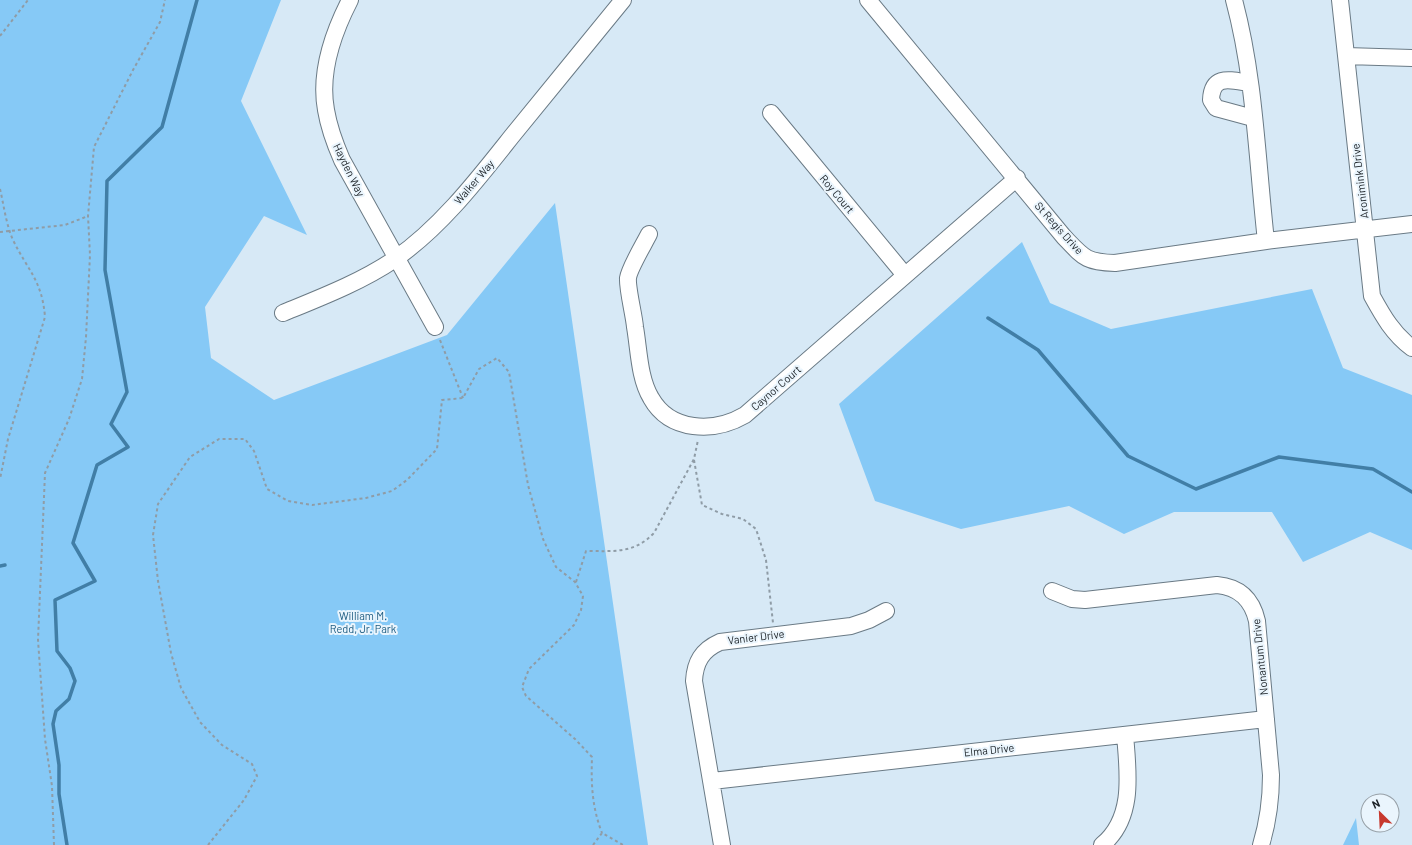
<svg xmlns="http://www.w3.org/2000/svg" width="1412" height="845" font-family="Barlow,sans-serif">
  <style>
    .green { fill: #86c9f6 }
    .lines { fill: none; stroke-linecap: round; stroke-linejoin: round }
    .stream { stroke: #417ea6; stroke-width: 3.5 }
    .minor-casing { stroke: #6a7a85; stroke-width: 18 }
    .path { stroke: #8f9ca6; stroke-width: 2; stroke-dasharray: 3 3; stroke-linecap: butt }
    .minor { stroke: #fff; stroke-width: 16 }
    .labels { text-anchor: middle; stroke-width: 4; stroke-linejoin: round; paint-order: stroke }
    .street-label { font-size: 11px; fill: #1a2025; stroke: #eaf5fd }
    .park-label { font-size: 11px; fill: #1c5b80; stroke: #eaf5fd }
  </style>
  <rect width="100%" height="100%" fill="#d7e9f6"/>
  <path class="green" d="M 0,0 L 281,0 L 241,101 L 307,235 L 264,216 L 205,307 L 211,358 L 274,400 L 447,335 L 555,203 L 648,845 L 0,845 Z
    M 1022,242 L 1050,303 L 1111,329 L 1312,289 L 1343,368 L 1412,395 L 1412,550 L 1370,532 L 1303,562 L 1272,512 L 1174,512 L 1124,534 L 1069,506 L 961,529 L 875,501 L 839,404 Z
    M 1356,818 L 1359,845 L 1343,845 Z"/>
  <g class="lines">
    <path class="stream" d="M 988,318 L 1038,350 L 1128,456 L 1196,489 L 1279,457 L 1373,469 L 1412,492
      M 0,566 L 5,565
      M 67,845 L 59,794 L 59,765 L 53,724 L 56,711 L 69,699 L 75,681 L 70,668 L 57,651 L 55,600 L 95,581 L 73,543 L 97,465 L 128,447 L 111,424 L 127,392 L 105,270 L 107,181 L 162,127 L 197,0"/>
    <g class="minor-casing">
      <path id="minor" d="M 350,0 C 333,33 319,72 326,110 C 329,128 335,144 342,160 L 435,327
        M 868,0 L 1064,237 C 1084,258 1086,262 1115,263 L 1266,241 L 1412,224
        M 1234,0 C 1255,78 1257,161 1266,241
        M 1340,0 L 1372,296 C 1383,316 1393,334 1412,348
        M 1346,56 L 1412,58
        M 1249,83 C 1230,80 1212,74 1211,100 L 1216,108 L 1253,118
        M 771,113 L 904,274
        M 649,234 C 644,244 629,269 628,278 C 627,288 634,315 635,327 C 639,350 639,378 651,398 C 670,432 714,433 745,415 L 1017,178
        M 283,313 C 322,297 361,282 395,259 C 441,227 477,180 512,136 C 549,91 586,45 623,0
        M 1052,591 L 1072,599 L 1085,600 L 1217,585 C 1239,587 1252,599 1257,621 L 1271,775 C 1271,799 1268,822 1261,845
        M 712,781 L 1266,719
        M 722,845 L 694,681 C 695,662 702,650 720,642 L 851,626 L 869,620 L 886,611
        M 1102,845 C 1135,818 1128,772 1125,735"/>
    </g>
    <path class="path" d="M 0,36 L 28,0
      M 0,189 C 4,206 6,224 13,240 C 28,271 42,280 45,317 L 8,439 L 0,479
      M 0,232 L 65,225 L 88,216
      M 440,340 L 463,398
      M 694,460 L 702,505 L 722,514 L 743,519 L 756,529 L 766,560 L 773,623
      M 576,582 L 586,551 C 613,551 634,554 654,533 L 694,459 L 698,440
      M 54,845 L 52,786 L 45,739 L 38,640 L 45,473 L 69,419 L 82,379 L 86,337 L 90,255 L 88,216 L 94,147 L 133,70 L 160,22 L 165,0
      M 208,845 L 244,800 L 257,776 L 252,764 L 222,745 L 200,722 L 181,688 L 171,653 L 158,581 L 153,535 L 158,504 L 190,457 L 219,439 L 245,439 L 254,451 L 267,489 L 288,501 L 312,505 L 366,498 L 392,491 L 407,480 L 437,449 L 442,400 L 463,398 L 479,369 L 497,358 L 509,372 L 528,485 L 543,539 L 556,567 L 575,582 L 583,596 L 581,610 L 574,625 L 529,669 L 522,687 L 526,696 L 575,739 L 592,757 C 591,784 592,807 602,833
      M 593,845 L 602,833 L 623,845"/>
    <use href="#minor" class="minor"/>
  </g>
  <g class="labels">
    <g class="street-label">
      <text transform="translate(349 170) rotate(64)" y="4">Hayden Way</text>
      <text transform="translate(1360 181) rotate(-97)" y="4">Aronimink Drive</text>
      <text transform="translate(474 182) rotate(-49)" y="4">Walker Way</text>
      <text transform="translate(837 194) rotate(50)" y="4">Roy Court</text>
      <text transform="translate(1059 228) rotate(48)" y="4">St Regis Drive</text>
      <text transform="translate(776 388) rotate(-41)" y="4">Caynor Court</text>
      <text transform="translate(756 637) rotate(-7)" y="4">Vanier Drive</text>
      <text transform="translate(1260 657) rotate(-96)" y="4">Nonantum Drive</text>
      <text transform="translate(989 750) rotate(-6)" y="4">Elma Drive</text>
    </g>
    <g class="park-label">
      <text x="363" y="620">William M.<tspan x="363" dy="13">Redd, Jr. Park</tspan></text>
    </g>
  </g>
  <g transform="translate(1380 813) rotate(336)"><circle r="19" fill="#eaf5fd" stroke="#97a0a7"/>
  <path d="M0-3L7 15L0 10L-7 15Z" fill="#c7392e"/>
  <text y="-6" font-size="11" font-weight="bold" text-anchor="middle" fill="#1a2025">N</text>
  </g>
</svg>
